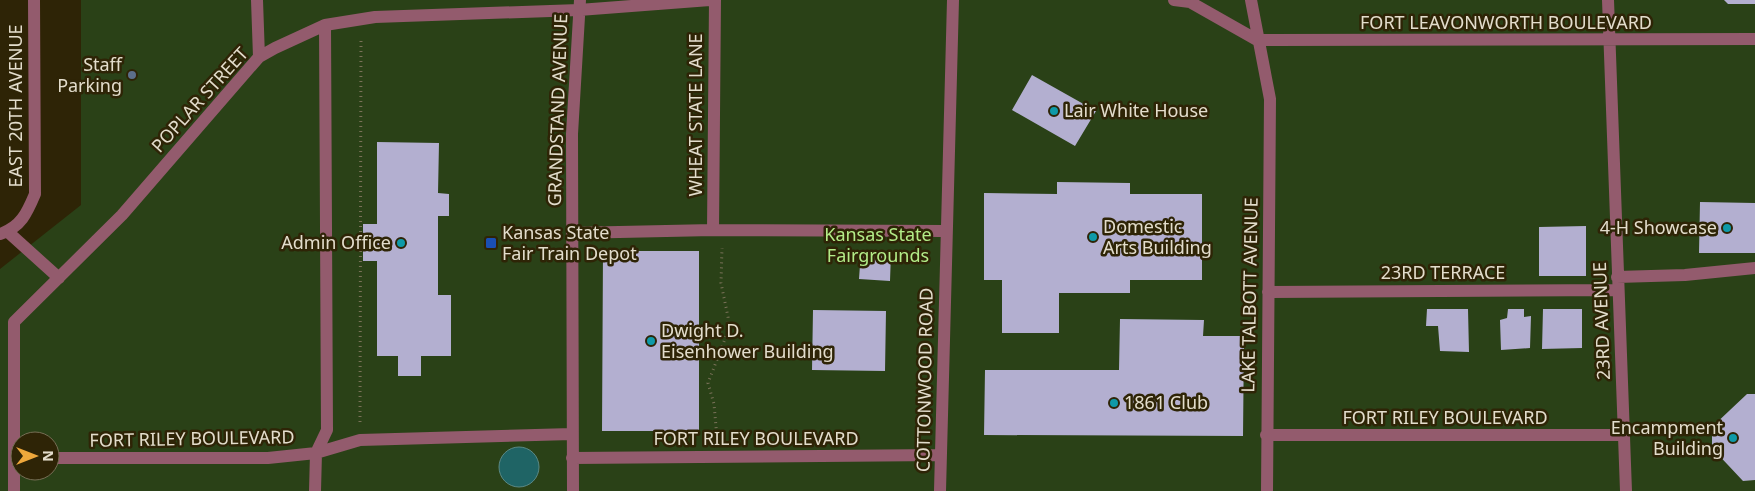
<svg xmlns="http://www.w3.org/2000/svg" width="1755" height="491" font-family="'Noto Sans',sans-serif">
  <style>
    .green { fill: #2a4117; fill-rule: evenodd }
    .water { fill: #1f6465; stroke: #5a8884 }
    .building { fill: #b3afd0 }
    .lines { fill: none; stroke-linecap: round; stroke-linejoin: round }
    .path { stroke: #797158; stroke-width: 3; stroke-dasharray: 1 4; stroke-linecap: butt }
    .minor { stroke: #935b6d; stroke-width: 12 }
    .service-dot { fill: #5c6f8a; stroke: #2e2406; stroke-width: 2 }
    .culture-dot { fill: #0f9aa8; stroke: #2e2406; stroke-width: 2 }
    .transit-dot { fill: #1a4fb4; stroke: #2e2406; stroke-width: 2 }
    .labels { text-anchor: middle; stroke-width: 5; stroke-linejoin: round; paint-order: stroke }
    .street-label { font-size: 18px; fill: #e3ddcc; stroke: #2e2406 }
    .poi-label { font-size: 18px; fill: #e3ddcc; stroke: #2e2406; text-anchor: start }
    .park-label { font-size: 18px; fill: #b3ec88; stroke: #2e2406 }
  </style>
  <rect width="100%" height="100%" fill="#2e2406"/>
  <path class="green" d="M 81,0 L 1755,0 L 1755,491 L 0,491 L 0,269 L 81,205 ZM 20,441 L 50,441 L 50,471 L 20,471 Z"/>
  <path class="water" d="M499 467a20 20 0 1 1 40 0a20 20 0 1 1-40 0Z"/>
  <path class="building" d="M 1724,0 L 1755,0 L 1755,4 L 1728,4 Z
    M 1032,75 L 1096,111 L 1075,146 L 1012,110 Z
    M 377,142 L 439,143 L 438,193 L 449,194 L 449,216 L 438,216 L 438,295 L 451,295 L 451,356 L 421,356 L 421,376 L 398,376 L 398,356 L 377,356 L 377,261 L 363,261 L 363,224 L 377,224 Z
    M 1057,182 L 1130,183 L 1130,194 L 1202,194 L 1202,280 L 1130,280 L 1130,293 L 1059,293 L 1059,333 L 1002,333 L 1002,280 L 984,280 L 984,193 L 1057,194 Z
    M 1700,202 L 1755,203 L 1755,253 L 1699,253 Z
    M 1586,226 L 1586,276 L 1539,276 L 1539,227 Z
    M 603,251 L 699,251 L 699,431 L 602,431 Z
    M 861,251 L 891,253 L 890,281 L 859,279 Z
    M 1427,309 L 1468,309 L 1469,352 L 1440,351 L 1438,326 L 1426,326 Z
    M 1508,309 L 1524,309 L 1524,317 L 1531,316 L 1530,348 L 1501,350 L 1500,320 L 1507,318 Z
    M 1543,309 L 1582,309 L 1582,348 L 1542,349 Z
    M 813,310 L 886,311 L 885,371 L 812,370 Z
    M 1120,319 L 1204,320 L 1203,336 L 1244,336 L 1243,436 L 984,435 L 985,370 L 1119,370 Z
    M 1747,394 L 1755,394 L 1755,480 L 1743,481 L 1712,448 L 1712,427 Z"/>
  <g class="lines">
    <path class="path" d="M 360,422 L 361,39
      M 717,438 L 714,404 L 708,383 L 728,331 L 728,317 L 721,283 L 722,248"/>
    <path class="minor" d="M 257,0 L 259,57
      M 1174,0 L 1190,2 L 1257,40 L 1755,39
      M 1251,0 L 1270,99 L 1267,491
      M 1608,0 L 1626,491
      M 713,230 L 715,0
      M 8,232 L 59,278
      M 572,233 L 713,230 L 946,231
      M 0,234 C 21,227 27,213 35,194 L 34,0
      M 1617,277 L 1685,275 L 1755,268
      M 1268,292 L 1617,290
      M 1266,435 L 1624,435
      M 50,458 L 268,458 L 316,453 L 360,440 L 572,434
      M 572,458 L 940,455
      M 14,491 L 14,322 L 122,215 L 259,57 L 275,48 L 325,25 L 375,17 L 579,10 L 710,0
      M 315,491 L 316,453 L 327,430 L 325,25
      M 573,491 L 572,134 L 580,0
      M 940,491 L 953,0"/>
  </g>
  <circle class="service-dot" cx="132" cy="75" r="5"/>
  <g class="culture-dot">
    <circle cx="1054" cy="111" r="5"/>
    <circle cx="1727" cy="228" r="5"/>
    <circle cx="1093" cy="237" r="5"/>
    <circle cx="401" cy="243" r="5"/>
    <circle cx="651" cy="341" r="5"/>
    <circle cx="1114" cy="403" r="5"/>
    <circle cx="1733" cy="438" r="5"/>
  </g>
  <rect class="transit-dot" x="485" y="237" width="12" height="12" rx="2.5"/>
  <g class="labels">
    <g class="street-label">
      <text x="1506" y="29">FORT LEAVONWORTH BOULEVARD</text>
      <text transform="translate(200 100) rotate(-48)" y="6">POPLAR STREET</text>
      <text transform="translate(16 106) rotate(-90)" y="6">EAST 20TH AVENUE</text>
      <text transform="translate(558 110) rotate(-88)" y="6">GRANDSTAND AVENUE</text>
      <text transform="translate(696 115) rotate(-90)" y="6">WHEAT STATE LANE</text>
      <text x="1443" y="279">23RD TERRACE</text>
      <text transform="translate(1250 295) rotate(-89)" y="6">LAKE TALBOTT AVENUE</text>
      <text transform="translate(1602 321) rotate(-92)" y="6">23RD AVENUE</text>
      <text transform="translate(925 380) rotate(-89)" y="6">COTTONWOOD ROAD</text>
      <text x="1445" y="424">FORT RILEY BOULEVARD</text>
      <text transform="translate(192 439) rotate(-1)" y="6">FORT RILEY BOULEVARD</text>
      <text x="756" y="445">FORT RILEY BOULEVARD</text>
    </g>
    <g class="poi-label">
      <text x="122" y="71" text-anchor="end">Staff<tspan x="122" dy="21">Parking</tspan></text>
      <text x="1064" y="117">Lair White House</text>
      <text x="1103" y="233">Domestic<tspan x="1103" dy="21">Arts Building</tspan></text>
      <text x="1717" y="234" text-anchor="end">4-H Showcase</text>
      <text x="502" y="239">Kansas State<tspan x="502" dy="21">Fair Train Depot</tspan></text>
      <text x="391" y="249" text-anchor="end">Admin Office</text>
      <text x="661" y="337">Dwight D.<tspan x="661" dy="21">Eisenhower Building</tspan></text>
      <text x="1124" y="409">1861 Club</text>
      <text x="1723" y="434" text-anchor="end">Encampment<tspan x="1723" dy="21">Building</tspan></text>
    </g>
    <g class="park-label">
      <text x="878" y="241">Kansas State<tspan x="878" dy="21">Fairgrounds</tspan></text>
    </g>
  </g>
  <g transform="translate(35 456) rotate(90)"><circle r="24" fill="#2e2406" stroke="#766e55"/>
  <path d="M0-4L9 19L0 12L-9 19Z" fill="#eea83c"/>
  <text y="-8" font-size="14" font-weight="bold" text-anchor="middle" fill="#e3ddcc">N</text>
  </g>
</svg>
